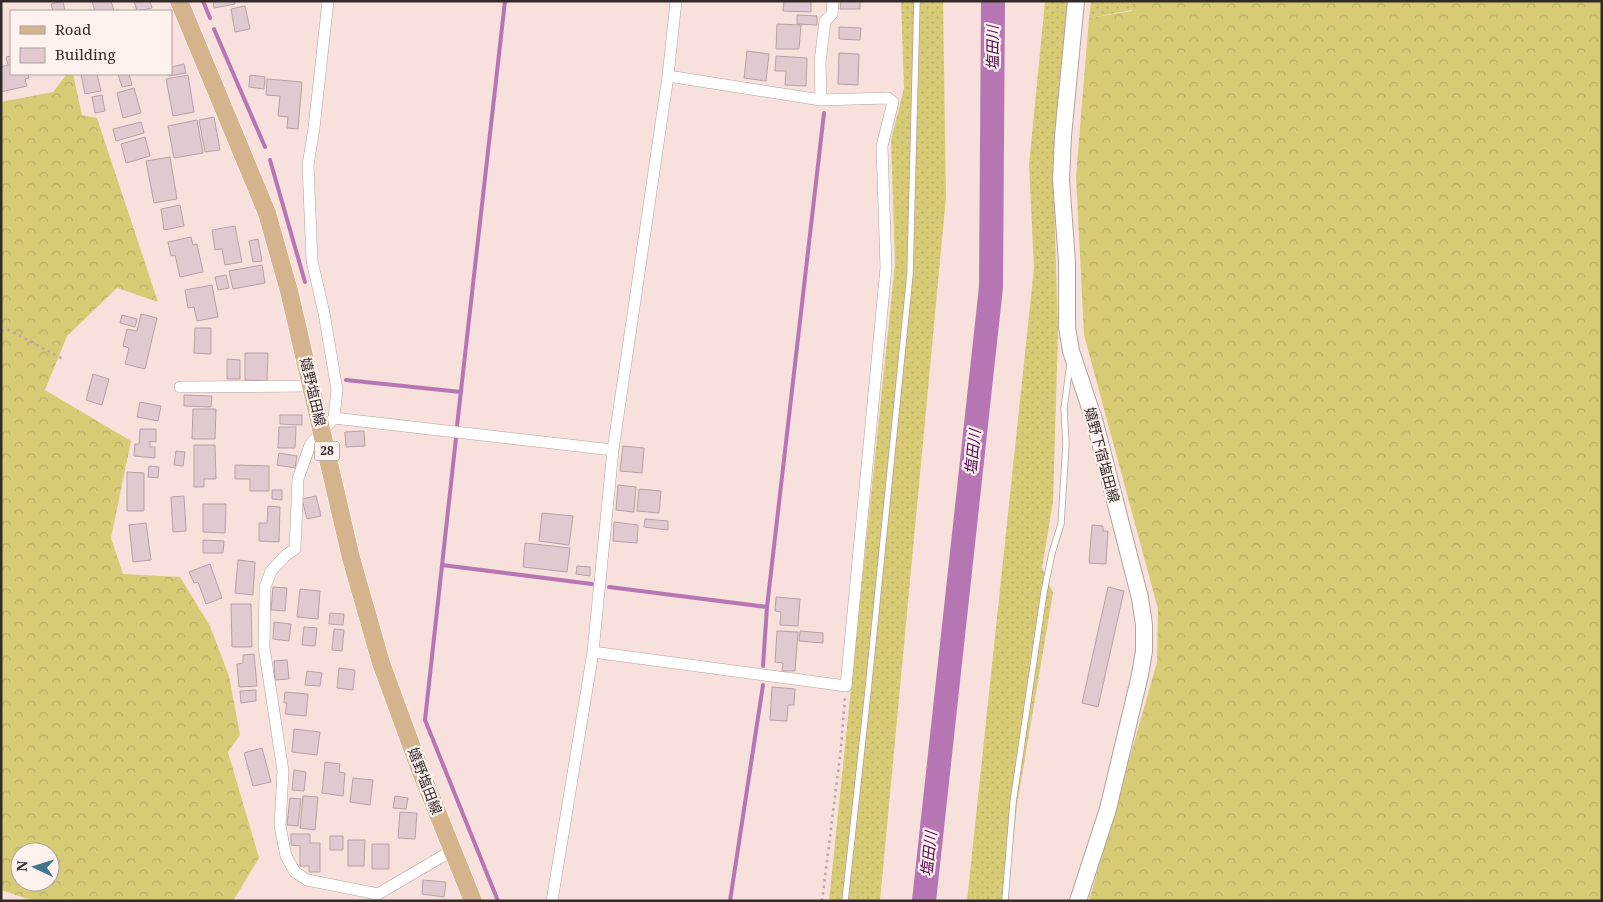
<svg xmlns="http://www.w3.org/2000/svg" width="1603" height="902" font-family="'Noto Serif','Noto Sans JP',serif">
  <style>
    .grass { fill: url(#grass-dots) }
    .forest { fill: url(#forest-crowns); fill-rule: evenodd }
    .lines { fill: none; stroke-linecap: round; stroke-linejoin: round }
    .stream { stroke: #b676b4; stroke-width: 4 }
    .river { stroke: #b676b4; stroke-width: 24 }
    .building { fill: #e0cad0; stroke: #b6a1a6 }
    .service-casing { stroke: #b4a09a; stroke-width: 7 }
    .minor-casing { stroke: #b4a09a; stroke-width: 12 }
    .secondary-casing { stroke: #b4a09a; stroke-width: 18 }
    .primary-casing { stroke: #fff; stroke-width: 19 }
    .path { stroke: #b9a7a3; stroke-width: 2.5; stroke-dasharray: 2.5 4; stroke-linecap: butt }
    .service { stroke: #fff; stroke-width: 5.5 }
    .minor { stroke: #fff; stroke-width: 11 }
    .secondary { stroke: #fff; stroke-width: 16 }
    .primary { stroke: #d4b38d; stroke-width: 18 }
    .labels { text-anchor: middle; stroke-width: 4.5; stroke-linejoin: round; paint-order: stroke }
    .shield { fill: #fef1ee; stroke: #6f6663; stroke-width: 1 }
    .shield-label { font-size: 12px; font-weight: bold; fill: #322a28 }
    .street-label { font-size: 14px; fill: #322a28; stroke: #fef1ee }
    .water-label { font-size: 15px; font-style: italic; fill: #530054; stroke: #fef1ee }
  </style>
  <defs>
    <pattern id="grass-dots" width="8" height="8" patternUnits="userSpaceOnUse" patternTransform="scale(1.25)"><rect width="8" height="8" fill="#d8cb76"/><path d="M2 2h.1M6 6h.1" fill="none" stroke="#baae66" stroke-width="1.8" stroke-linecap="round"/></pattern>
    <pattern id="forest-crowns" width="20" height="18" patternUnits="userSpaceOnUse" patternTransform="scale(1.25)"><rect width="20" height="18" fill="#d8cb76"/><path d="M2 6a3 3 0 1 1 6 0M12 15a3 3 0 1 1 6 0" fill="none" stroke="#baae66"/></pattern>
  </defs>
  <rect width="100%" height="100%" fill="#f8e1dc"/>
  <path class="grass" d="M 901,1 L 943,1 L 946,197 L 880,901 L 829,901 L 895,264 L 891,140 L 904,88 Z
    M 1045,1 L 1070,1 L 1053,164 L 1058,333 L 1053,502 L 1042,568 L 1053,593 L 1017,805 L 1007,901 L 967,901 L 1034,268 L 1029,165 Z
    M 1091,1 L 1132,1 L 1132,10 L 1089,18 Z"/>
  <path class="forest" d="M 1132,1 L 1602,1 L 1602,901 L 1089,901 L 1157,662 L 1158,609 L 1084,335 L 1076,176 L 1089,18 L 1132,11 Z
    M 67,74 L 73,74 L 82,115 L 97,118 L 158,302 L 117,288 L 67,336 L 45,390 L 131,441 L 111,538 L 123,574 L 180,577 L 210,626 L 229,676 L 240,735 L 228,752 L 259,858 L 233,901 L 34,901 L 1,890 L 1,102 L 53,92 ZM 20,852 L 50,852 L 50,882 L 20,882 Z"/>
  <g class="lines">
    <path class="stream" d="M 203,1 L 210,18
      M 214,29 L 265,147
      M 270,160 L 305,282
      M 346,380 L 461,392
      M 457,426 L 505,1
      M 456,438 L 425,720 L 498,901
      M 442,565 L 592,584
      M 609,587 L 767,607 L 763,666
      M 767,607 L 824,113
      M 730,901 L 763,685"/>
    <path class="river" d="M 924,901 L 991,287 L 993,1"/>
  </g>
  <path class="building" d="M 63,1 L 65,11 L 53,11 L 51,4 Z
    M 92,1 L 111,1 L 114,11 L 95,11 Z
    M 134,1 L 150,1 L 152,8 L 137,11 Z
    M 213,1 L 234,1 L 235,4 L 214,8 Z
    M 784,1 L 811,1 L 811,12 L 783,11 Z
    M 841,1 L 860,1 L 860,9 L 840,9 Z
    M 245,6 L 250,29 L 235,32 L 231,9 Z
    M 797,15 L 817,16 L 817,25 L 797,24 Z
    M 777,24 L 801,25 L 799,49 L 776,49 Z
    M 839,27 L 861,28 L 860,40 L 839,39 Z
    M 747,51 L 769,54 L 766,81 L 744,78 Z
    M 839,53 L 859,54 L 858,85 L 838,84 Z
    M 11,56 L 11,74 L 28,74 L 29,78 L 25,79 L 27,86 L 1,92 L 1,67 L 8,65 L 6,57 Z
    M 776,56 L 807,58 L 806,86 L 785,85 L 786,71 L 775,71 Z
    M 184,64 L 186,73 L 169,76 L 169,74 L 171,74 L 171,67 Z
    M 81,74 L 97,74 L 101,91 L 85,94 Z
    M 118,74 L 129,74 L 132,85 L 122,87 Z
    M 188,75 L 194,112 L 173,116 L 166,79 Z
    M 250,75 L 265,77 L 264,89 L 249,87 Z
    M 267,79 L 302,82 L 298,129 L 287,128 L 288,117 L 278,116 L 280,96 L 266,95 Z
    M 134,88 L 141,113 L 123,118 L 117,93 Z
    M 102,95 L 105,111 L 95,113 L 92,97 Z
    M 214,117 L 220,150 L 205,152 L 199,120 Z
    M 197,120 L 203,153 L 174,158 L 168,126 Z
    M 141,122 L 144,133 L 116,141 L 113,129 Z
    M 145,137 L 150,156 L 126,163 L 121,144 Z
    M 170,157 L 177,199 L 154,203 L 146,161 Z
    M 180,205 L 184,226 L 164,230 L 161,209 Z
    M 235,226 L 242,262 L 225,265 L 222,249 L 215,250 L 212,230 Z
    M 191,237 L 193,245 L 197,244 L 203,272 L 180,277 L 175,255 L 171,256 L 168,242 Z
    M 258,239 L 262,261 L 253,262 L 249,241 Z
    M 262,265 L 265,283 L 233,289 L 229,271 Z
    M 226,275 L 229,288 L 218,290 L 215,277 Z
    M 212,285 L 218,317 L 197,321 L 194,307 L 188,308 L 185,290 Z
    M 141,314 L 157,318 L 145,369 L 125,364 L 129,348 L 123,346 L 127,329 L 137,331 Z
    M 122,315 L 137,319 L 135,327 L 120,323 Z
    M 195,328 L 211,328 L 211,354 L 194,353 Z
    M 245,353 L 268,353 L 267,381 L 245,380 Z
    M 227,359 L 240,360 L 240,379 L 227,379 Z
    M 93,374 L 109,379 L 102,405 L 86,400 Z
    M 184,395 L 212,396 L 211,407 L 184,406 Z
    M 140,402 L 161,406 L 158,421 L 137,417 Z
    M 193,409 L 216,409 L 215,439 L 192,439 Z
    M 280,415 L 302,415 L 302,425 L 280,424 Z
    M 279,427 L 296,427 L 295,448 L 278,448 Z
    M 140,429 L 156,429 L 156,442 L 150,441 L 150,447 L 155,447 L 155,458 L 134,456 L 135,444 L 139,444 Z
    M 364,431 L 365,446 L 346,447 L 345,432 Z
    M 194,445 L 215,445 L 216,479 L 204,479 L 204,487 L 194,487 Z
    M 623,446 L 644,448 L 642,473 L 620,471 Z
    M 176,451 L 185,452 L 183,466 L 174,465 Z
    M 279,453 L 297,456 L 295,468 L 277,465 Z
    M 235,465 L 269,466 L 269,491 L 250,491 L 250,479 L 235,479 Z
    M 149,466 L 159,467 L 158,478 L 148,477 Z
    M 127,472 L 144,473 L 144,511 L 127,511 Z
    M 618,485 L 636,487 L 634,512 L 616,510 Z
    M 639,489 L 661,491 L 659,513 L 637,511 Z
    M 272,490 L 282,490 L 282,500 L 272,499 Z
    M 184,496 L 186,531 L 173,532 L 171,497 Z
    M 316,496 L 321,516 L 307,519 L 302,499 Z
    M 203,504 L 226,504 L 225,533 L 203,532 Z
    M 268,506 L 280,507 L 279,542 L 259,541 L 259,523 L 267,523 Z
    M 542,513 L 573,516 L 569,545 L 539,541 Z
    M 645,519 L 668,521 L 668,530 L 644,527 Z
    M 614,522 L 638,525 L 637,543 L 613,541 Z
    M 146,523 L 151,560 L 133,562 L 129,525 Z
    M 1092,525 L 1103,526 L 1103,531 L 1108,531 L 1106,564 L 1089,563 Z
    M 203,540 L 224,541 L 223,553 L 203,553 Z
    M 525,543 L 570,548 L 567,572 L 523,567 Z
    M 238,560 L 255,562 L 253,595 L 235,593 Z
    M 210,564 L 222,598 L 206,604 L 198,582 L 194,583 L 189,572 Z
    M 577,566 L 590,567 L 590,576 L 576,574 Z
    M 273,587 L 287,588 L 285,611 L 271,610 Z
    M 1108,587 L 1124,591 L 1098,707 L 1082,703 Z
    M 300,589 L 320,591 L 318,619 L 297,617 Z
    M 776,597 L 800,599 L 798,626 L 780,625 L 781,612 L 775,611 Z
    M 231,604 L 251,604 L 252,647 L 232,647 Z
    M 330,613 L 344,614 L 343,625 L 329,624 Z
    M 274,622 L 291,624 L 289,641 L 273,639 Z
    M 304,627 L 317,628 L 315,646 L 302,645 Z
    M 334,629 L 344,630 L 342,651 L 332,650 Z
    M 777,631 L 798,632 L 795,671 L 782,671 L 783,663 L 775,662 Z
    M 800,631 L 823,633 L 823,643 L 799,641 Z
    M 254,654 L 257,686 L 239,687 L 237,664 L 243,663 L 243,655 Z
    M 287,660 L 289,679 L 275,680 L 274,661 Z
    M 339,668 L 355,670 L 353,690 L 337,688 Z
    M 307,671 L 322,673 L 320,686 L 305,685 Z
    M 772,687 L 795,689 L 794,705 L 788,705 L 787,721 L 770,720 Z
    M 256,690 L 256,701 L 241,703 L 240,691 Z
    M 285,692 L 308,694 L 306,716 L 285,714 L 287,703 L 284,703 Z
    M 294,729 L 320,732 L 317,755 L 292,752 Z
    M 262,748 L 271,782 L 253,786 L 244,753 Z
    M 325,762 L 340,764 L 339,772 L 345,773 L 343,796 L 322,793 Z
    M 294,770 L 306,772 L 304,791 L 292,790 Z
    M 353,778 L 373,780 L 370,805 L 350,802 Z
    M 303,796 L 318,797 L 315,830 L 300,828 Z
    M 395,796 L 408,798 L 406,809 L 393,808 Z
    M 290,798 L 301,799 L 298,826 L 287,825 Z
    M 400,812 L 417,813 L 415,839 L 398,838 Z
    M 291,834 L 310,834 L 310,843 L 320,843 L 320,872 L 309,872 L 309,866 L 300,866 L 300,846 L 291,845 Z
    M 330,836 L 343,836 L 343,850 L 330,850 Z
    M 348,840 L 365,840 L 364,866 L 348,866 Z
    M 372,844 L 389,844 L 389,869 L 372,869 Z
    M 423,880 L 446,882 L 444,897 L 422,894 Z"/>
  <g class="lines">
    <g class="service-casing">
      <path id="service" d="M 845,901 L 868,691 L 910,274 L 917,1
        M 1005,901 L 1013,803 L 1044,592 L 1052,553 L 1061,524 L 1066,444 L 1064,409 L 1070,363"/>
    </g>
    <g class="minor-casing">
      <path id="minor" d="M 328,1 L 314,128 L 308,165 L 312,261 L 324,313 L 337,390 L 334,418
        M 821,100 L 820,62 L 825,21 L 832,14 L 833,1
        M 180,387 L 311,386
        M 593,652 L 846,686 L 886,268 L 882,146 L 893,102 L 888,98 L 821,100 L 668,76
        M 453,850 L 378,894 L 307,880 L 295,872 L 286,856 L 280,826 L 283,771 L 264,647 L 265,587 L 271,571 L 286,555 L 295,549 L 298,479 L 310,445 L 334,418 L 613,450
        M 552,901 L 593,652 L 613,450 L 668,76 L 676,1"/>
    </g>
    <g class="secondary-casing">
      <path id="secondary" d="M 1076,1 L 1063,136 L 1061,180 L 1067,262 L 1067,327 L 1071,351 L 1095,423 L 1140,598 L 1144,625 L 1144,651 L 1140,675 L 1108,809 L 1078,901"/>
    </g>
    <g class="primary-casing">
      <path id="primary" d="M 179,1 L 267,213 L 289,291 L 351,558 L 381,663 L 421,772 L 473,901"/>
    </g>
    <path class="path" d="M 1,331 L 9,330 L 63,359
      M 822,901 L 841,748 L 845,697"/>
    <use href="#service" class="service"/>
    <use href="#minor" class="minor"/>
    <use href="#secondary" class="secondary"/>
    <use href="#primary" class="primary"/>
  </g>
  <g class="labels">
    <rect class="shield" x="314.5" y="441.5" width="25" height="19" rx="4"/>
    <g class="shield-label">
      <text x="327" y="455">28</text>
    </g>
    <g class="street-label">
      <text transform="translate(313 392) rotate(77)" y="5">嬉野塩田線</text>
      <text transform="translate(1102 455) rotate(75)" y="5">嬉野下宿塩田線</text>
      <text transform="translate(425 781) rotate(69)" y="5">嬉野塩田線</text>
    </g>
    <g class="water-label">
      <text transform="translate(993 48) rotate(-90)" y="5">塩田川</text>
      <text transform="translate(973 452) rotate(-84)" y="5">塩田川</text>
      <text transform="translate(929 854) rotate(-84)" y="5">塩田川</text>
    </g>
  </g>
  <rect width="1603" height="902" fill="none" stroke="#322a28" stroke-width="5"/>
  <rect x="10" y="10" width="162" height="65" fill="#fef1ee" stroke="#aca19f"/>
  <rect x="20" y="26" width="25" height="8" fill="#d4b38d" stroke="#aca19f"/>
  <text x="55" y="35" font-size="15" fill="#322a28">Road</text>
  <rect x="20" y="48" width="25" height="15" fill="#e0cad0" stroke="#aca19f"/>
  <text x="55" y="60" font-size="15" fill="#322a28">Building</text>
  <g transform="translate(35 867) rotate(274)"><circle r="24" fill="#fef1ee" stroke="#aca19f"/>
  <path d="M0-4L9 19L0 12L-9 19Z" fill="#3e7791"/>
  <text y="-8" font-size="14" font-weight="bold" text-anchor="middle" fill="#322a28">N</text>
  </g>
</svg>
